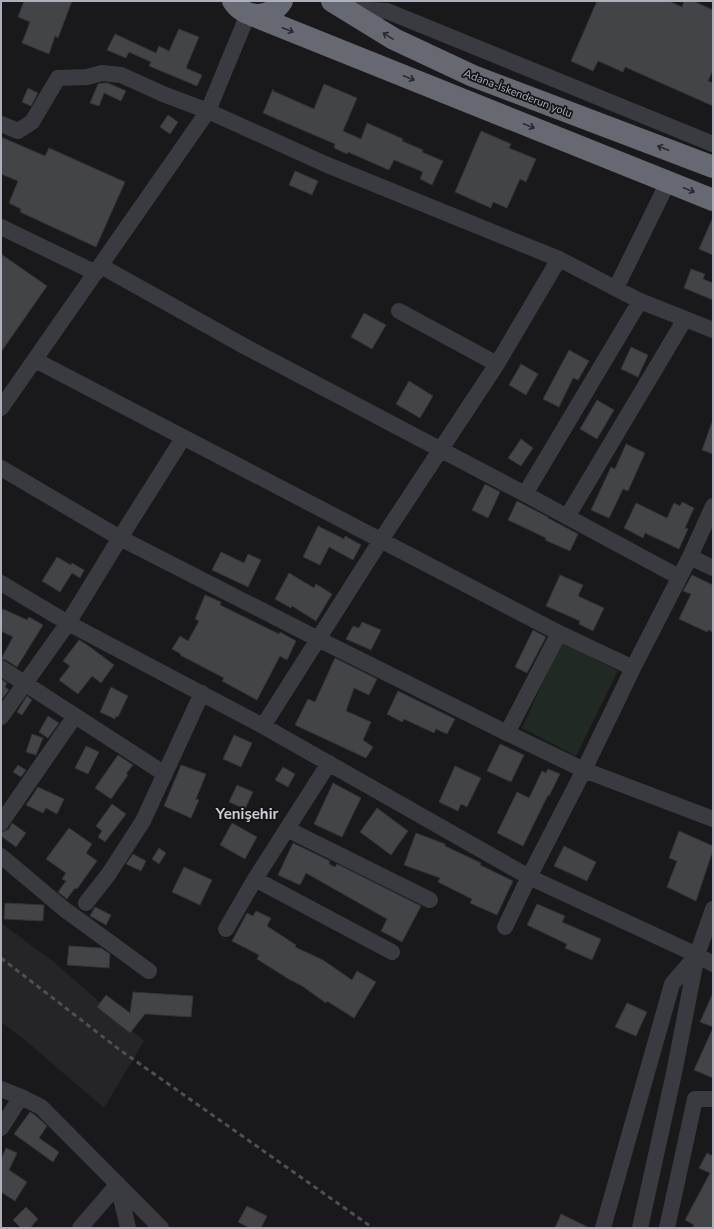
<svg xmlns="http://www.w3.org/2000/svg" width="714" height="1229" font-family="'Nunito Sans',sans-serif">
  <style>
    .built { fill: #252528 }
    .green { fill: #202922 }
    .building { fill: #434448; stroke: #333337 }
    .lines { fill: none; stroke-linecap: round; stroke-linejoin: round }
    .minor { stroke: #3a3b40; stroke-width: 16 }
    .highway { stroke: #666971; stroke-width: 22 }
    .rail { stroke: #4d4f55; stroke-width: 3; stroke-dasharray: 5 4; stroke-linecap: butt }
    .oneway { stroke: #28292d }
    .labels { text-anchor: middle; stroke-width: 3.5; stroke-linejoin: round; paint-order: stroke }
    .street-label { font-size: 11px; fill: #abb0bb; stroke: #141416 }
    .district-label { font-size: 15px; font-weight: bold; fill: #cccfd7; stroke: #141416 }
  </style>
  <rect width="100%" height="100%" fill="#19191b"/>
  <path class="built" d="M 1,923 L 55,963 L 144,1041 L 104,1108 L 25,1040 L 1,1022 Z"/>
  <path class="green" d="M 561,642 L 618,671 L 576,756 L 522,728 Z"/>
  <path class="building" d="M 24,1 L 72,1 L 58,38 L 55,36 L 49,54 L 22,43 L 30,22 L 18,17 Z
    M 597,1 L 669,1 L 682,7 L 684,1 L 693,1 L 713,10 L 713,70 L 708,81 L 713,83 L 713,106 L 625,67 L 623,72 L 598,61 L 593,71 L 571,61 Z
    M 179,29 L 199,37 L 186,68 L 202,75 L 197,86 L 149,66 L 151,62 L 129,52 L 126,58 L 107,50 L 115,34 L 156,53 L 159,46 L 169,51 Z
    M 103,83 L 108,83 L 126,91 L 121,101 L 104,93 L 99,106 L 90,103 L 98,84 Z
    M 324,84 L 357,98 L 343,131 L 361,139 L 367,123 L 403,139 L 402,141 L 423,150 L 422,152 L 443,161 L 432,185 L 420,179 L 423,172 L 394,160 L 389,170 L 348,152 L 347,154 L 334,148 L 335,144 L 263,113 L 273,89 L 273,91 L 314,109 Z
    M 28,88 L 38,93 L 31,106 L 22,102 Z
    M 168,115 L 178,122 L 170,134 L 160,127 Z
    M 481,131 L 511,144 L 509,148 L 536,159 L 526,182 L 520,179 L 507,208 L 493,202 L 491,208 L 455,192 Z
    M 1,137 L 45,156 L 49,148 L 125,182 L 96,247 L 20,212 L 21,209 L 9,203 L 18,181 L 1,174 Z
    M 295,171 L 318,181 L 312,195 L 289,185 Z
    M 713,217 L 713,255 L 699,249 Z
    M 1,254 L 47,286 L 1,352 Z
    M 691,269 L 705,274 L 703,279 L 713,283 L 713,300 L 684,288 Z
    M 364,313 L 386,325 L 372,349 L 351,337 Z
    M 631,347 L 648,355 L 638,377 L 621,369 Z
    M 569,350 L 589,361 L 578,380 L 573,378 L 559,407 L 543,399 Z
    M 521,364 L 538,374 L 526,395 L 509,385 Z
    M 409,381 L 433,396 L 420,418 L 396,404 Z
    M 597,400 L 614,410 L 597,439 L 580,429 Z
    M 712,422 L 713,422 L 713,454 L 702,450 Z
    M 521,439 L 533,448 L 521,466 L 508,458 Z
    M 626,444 L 645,453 L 628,491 L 623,489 L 609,518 L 591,510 L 611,467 L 615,469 Z
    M 485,484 L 500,492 L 488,518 L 472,510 Z
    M 517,501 L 548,517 L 548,518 L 578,534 L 570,551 L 545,540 L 546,538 L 508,520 Z
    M 682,502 L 694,508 L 685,528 L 688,529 L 679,549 L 645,533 L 643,538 L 624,528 L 636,503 L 667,518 L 674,503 L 680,506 Z
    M 318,526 L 344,539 L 345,536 L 361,545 L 353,560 L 329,547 L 320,565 L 303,557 Z
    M 221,552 L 244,563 L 248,554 L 261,560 L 248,587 L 212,570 Z
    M 57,557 L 71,565 L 72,563 L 84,570 L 80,578 L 72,573 L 60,592 L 42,581 Z
    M 289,573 L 314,588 L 316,584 L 332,594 L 316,621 L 292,606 L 291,608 L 275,599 Z
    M 560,575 L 583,585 L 578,596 L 604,608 L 593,631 L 579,624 L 580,621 L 546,606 Z
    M 692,575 L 713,585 L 713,632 L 708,630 L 707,632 L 679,619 L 691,594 L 683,591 Z
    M 205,595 L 221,602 L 220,605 L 279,634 L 280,632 L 296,641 L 287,660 L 280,656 L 257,700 L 222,681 L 224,678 L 180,655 L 181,654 L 172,649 L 180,636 L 188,641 L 199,621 L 195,619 Z
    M 3,609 L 27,620 L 29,617 L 43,625 L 17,667 L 6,660 L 1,659 L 13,637 L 1,631 L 1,614 Z
    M 362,622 L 381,630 L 371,650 L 346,639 L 353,626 L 359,628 Z
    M 533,630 L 546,637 L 527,673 L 515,667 Z
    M 79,640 L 86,644 L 114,665 L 101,683 L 92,676 L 78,694 L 59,680 L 70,666 L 63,661 Z
    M 335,658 L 377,679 L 369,695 L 354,688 L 346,711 L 371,722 L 363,740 L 373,747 L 366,758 L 295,725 L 308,699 L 315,702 Z
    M 1,679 L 7,683 L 5,687 L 9,690 L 2,699 Z
    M 111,687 L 128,696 L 118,717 L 116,716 L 115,719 L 100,712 Z
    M 398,691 L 455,719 L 447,734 L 436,729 L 434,733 L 404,719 L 402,722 L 387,714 Z
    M 27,696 L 32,700 L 22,715 L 17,712 Z
    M 48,716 L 59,723 L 48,738 L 39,732 Z
    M 32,734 L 43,738 L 36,755 L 26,752 Z
    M 234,735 L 252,743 L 241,767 L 223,759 Z
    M 500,744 L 524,755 L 511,782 L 487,771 Z
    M 86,746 L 99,752 L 88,774 L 75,768 Z
    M 118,755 L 133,765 L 126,774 L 128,775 L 111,799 L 95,788 Z
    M 18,765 L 26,770 L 21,777 L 13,772 Z
    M 181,765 L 206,774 L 196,799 L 199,800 L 191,818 L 164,806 Z
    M 455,766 L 481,778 L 467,807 L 461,804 L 458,811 L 439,802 Z
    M 283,767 L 295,774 L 288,787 L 275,780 Z
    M 548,769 L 560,774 L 549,796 L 548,795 L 523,846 L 497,833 L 517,792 L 529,798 L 542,771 L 546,773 Z
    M 333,783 L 361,798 L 342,837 L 314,824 Z
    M 237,785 L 253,792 L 245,809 L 229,802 Z
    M 38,787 L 64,799 L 57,814 L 46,808 L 43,813 L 26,805 Z
    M 112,804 L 126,814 L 105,842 L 98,837 L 102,831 L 96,826 Z
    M 377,808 L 408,831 L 391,855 L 360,832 Z
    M 12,823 L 26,833 L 16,847 L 1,836 L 2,832 L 9,829 Z
    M 232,823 L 257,837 L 245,859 L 220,845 Z
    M 69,828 L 92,844 L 86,853 L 97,861 L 77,889 L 75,888 L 67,899 L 58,892 L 66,881 L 62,879 L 66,873 L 46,859 Z
    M 679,831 L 713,846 L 713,850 L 696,901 L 667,887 L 677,861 L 669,858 Z
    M 416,833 L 445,844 L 445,846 L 481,863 L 480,865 L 513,881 L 497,915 L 470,903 L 472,899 L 438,882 L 440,878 L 404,865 Z
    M 293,843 L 330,861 L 329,864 L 335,867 L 337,864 L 421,906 L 402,942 L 381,931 L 387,919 L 306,873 L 300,885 L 278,875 Z
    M 564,846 L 596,862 L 587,881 L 554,866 Z
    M 159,848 L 166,853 L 159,864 L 152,859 Z
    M 133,854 L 146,861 L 141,871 L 126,864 Z
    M 184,867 L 212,880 L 200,905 L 172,892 Z
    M 5,903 L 44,905 L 43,921 L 4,919 Z
    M 537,904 L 565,916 L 562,922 L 601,939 L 592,960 L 565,948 L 567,944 L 527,925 Z
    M 95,907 L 111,915 L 106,925 L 90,916 Z
    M 256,911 L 271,918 L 267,926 L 296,945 L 295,947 L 323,960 L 352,980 L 357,971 L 376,982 L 354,1018 L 327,1001 L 326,1003 L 302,986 L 287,978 L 257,959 L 259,955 L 232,941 L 247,913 L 253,916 Z
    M 69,946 L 101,948 L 110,954 L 109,968 L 67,965 Z
    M 133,992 L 193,996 L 191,1017 L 145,1014 L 130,1033 L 97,1007 L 106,995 L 130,1013 Z
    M 713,993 L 713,1027 L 700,1022 Z
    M 627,1003 L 647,1012 L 636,1036 L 615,1027 Z
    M 713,1028 L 713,1078 L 694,1070 Z
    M 30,1112 L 35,1115 L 47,1126 L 39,1138 L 59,1152 L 53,1162 L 14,1134 Z
    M 6,1148 L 17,1153 L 9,1170 L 27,1182 L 15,1201 L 1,1192 L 1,1159 Z
    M 707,1153 L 713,1156 L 713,1228 L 692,1228 L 694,1225 L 685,1220 L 710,1173 L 699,1168 Z
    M 247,1206 L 267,1216 L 261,1228 L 250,1228 L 238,1222 Z
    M 26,1207 L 38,1219 L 30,1228 L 21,1228 L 13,1220 Z
    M 561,1214 L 590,1228 L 555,1228 Z"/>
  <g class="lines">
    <path class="minor" d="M 347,9 L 387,11 L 713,144
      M 1,124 L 18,131 L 32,122 L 58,78 L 87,77 L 102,73 L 121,75 L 163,94 L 208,111 L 325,164 L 559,259 L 640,301 L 713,330
      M 1,227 L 96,273
      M 101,266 L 244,346 L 525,494 L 679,577
      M 616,288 L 668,182
      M 399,311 L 497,364
      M 35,360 L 559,633 L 633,668
      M 1,408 L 208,111 L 248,14
      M 1,468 L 120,538 L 318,639 L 507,733 L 584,770 L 713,819
      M 525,494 L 640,301
      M 567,517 L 685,319
      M 690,557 L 713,568
      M 1,583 L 68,623 L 263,726 L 529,877 L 697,955 L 713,964
      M 1,668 L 165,774
      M 1,717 L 68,623 L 120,538 L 183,438
      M 263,726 L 381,540 L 497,364 L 559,259
      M 507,733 L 559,633
      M 1,823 L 75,716
      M 287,829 L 430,900
      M 1,856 L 64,909 L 149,971
      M 255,879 L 392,952
      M 86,903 L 108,875 L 143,821 L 202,693
      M 505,927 L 529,877 L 584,770 L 633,668 L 690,557 L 713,506
      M 226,929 L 255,879 L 329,763
      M 1,1089 L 21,1097
      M 1,1128 L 21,1097 L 41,1107 L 161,1228
      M 118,1184 L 128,1228
      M 80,1228 L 118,1184
      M 603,1228 L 672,984 L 696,956
      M 640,1228 L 674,1073 L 697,955 L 713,909
      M 667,1228 L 695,1099 L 713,1099"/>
    <path class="highway" d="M 233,1 C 245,20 271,19 282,1
      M 332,1 L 394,39 L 473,76 L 713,167
      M 252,15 L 713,200"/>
    <path class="rail" d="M 1,958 L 120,1050 L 373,1228"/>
  </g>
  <defs><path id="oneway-shaft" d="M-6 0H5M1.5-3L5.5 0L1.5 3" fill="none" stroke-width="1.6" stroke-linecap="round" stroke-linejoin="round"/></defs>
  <g class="oneway">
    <use href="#oneway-shaft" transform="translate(288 30) rotate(22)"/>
    <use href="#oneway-shaft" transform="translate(388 36) rotate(-148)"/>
    <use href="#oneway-shaft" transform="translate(409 78) rotate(22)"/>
    <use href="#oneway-shaft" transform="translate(529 126) rotate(22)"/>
    <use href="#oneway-shaft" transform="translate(663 148) rotate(-159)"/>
    <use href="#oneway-shaft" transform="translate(689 190) rotate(22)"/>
  </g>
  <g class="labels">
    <g class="street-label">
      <text transform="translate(518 93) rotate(21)" y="4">Adana-İskenderun yolu</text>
    </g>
    <g class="district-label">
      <text x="247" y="819">Yenişehir</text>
    </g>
  </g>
  <rect width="714" height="1229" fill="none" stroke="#abb0bb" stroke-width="4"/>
</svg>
